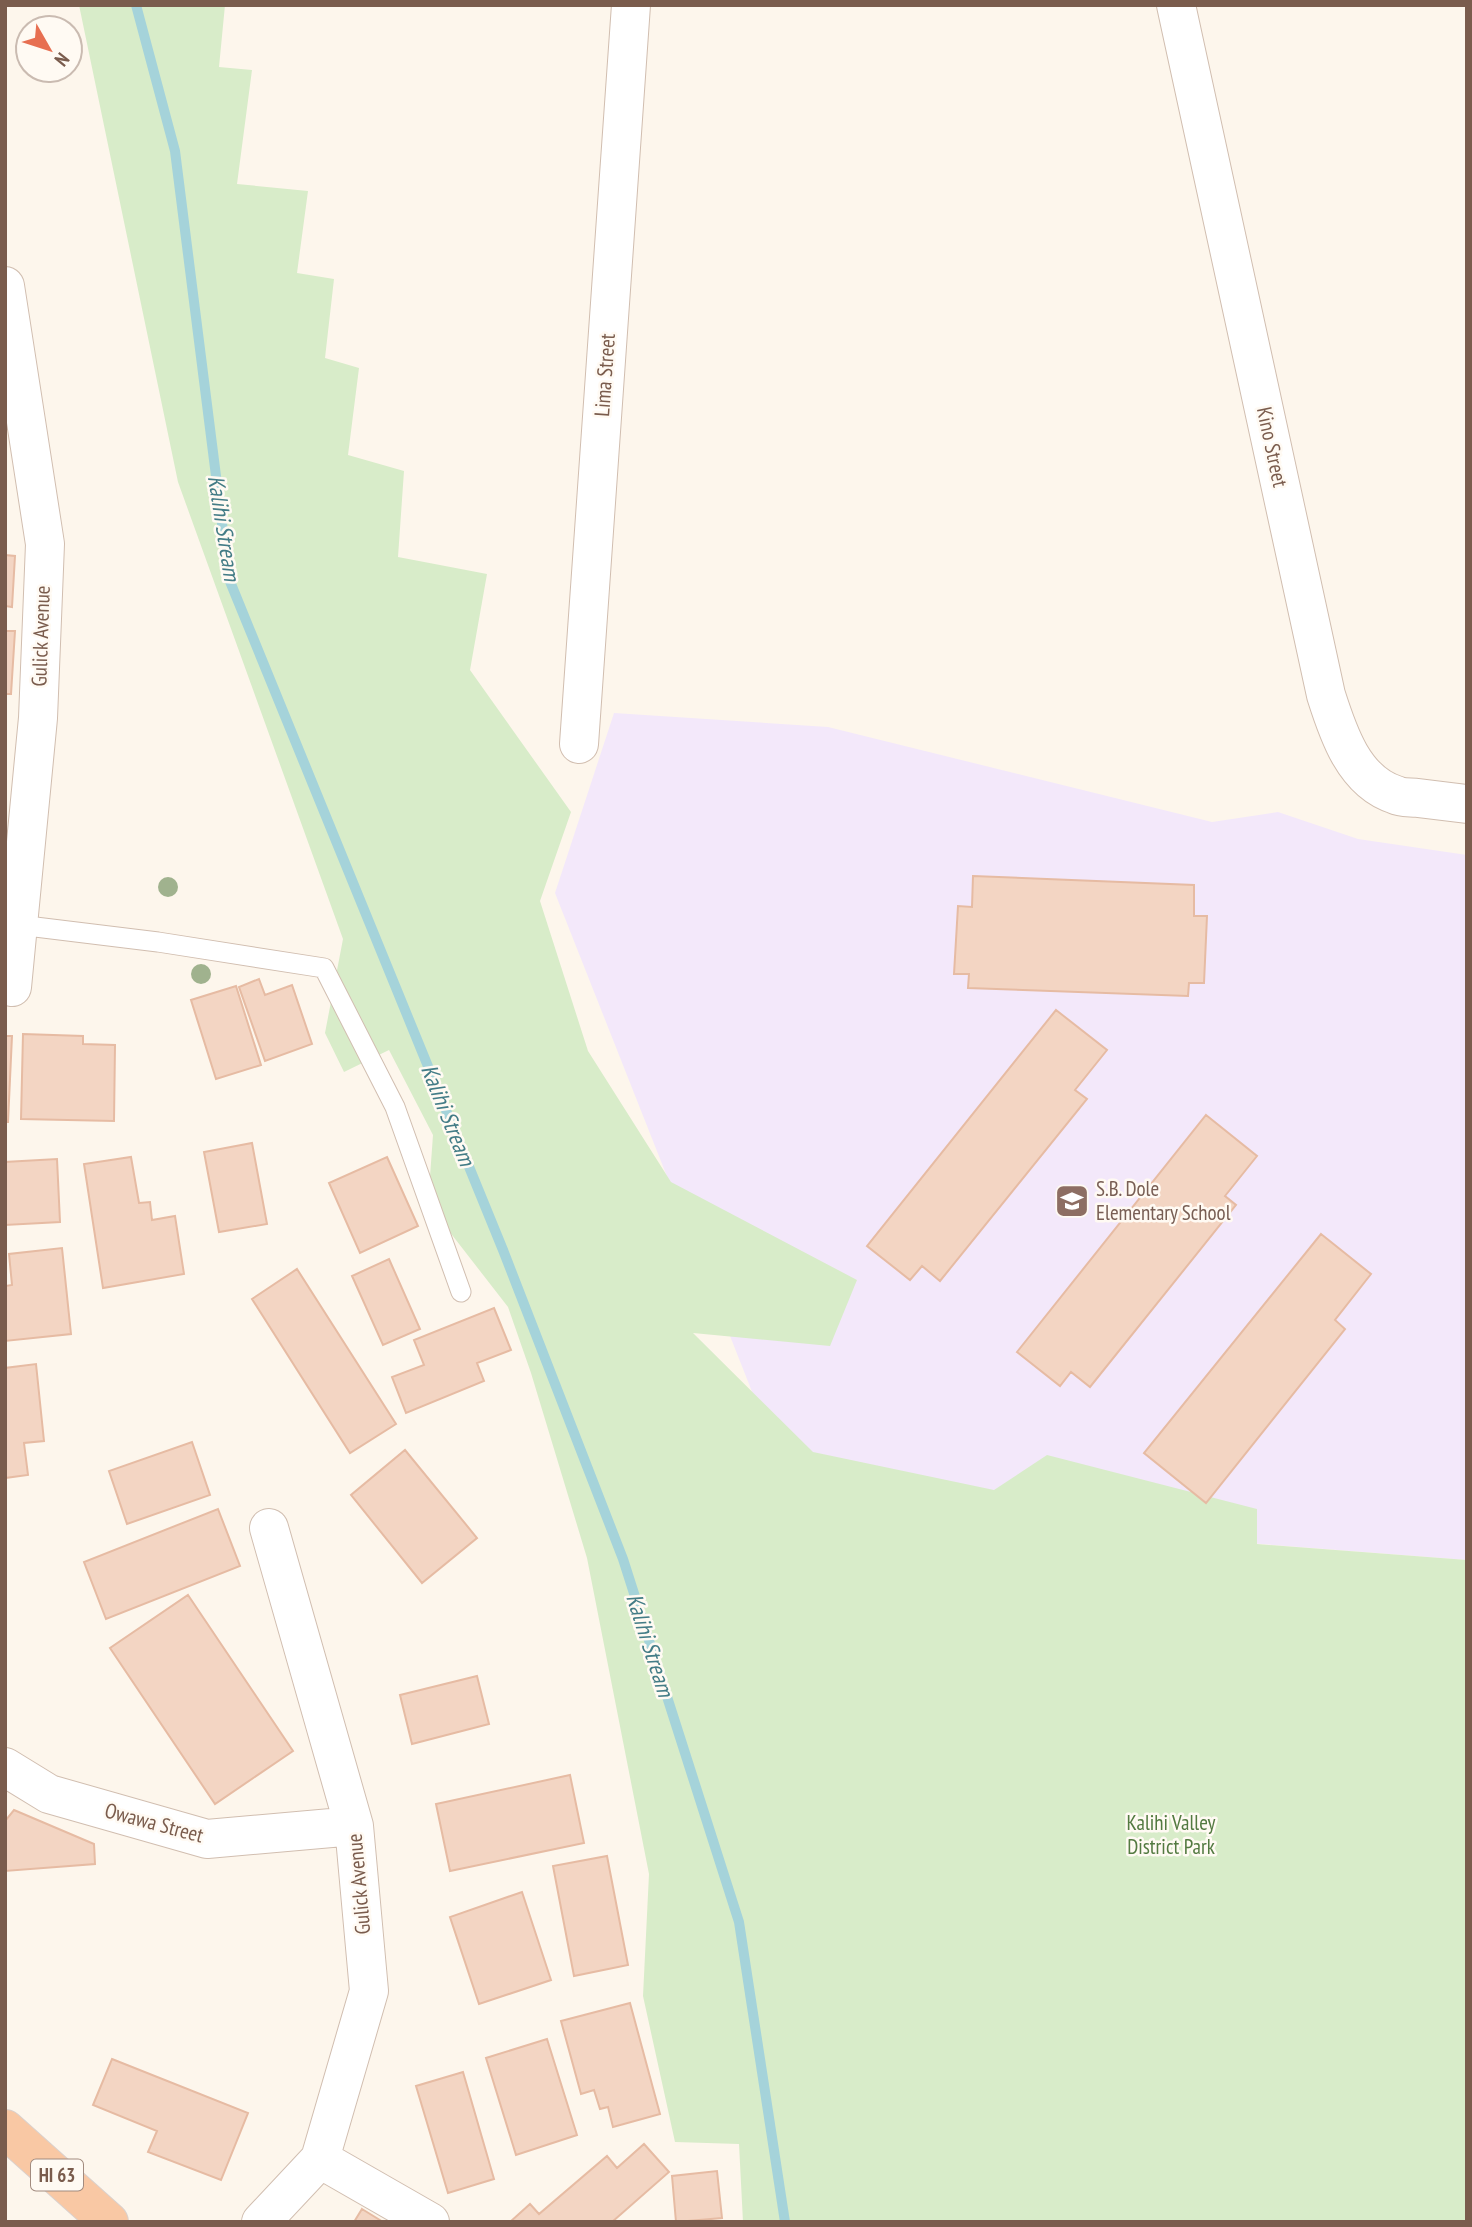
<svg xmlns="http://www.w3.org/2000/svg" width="1472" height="2227" font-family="'PT Sans Narrow',sans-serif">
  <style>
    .education { fill: #f3e8fa }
    .green { fill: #d8ecc9 }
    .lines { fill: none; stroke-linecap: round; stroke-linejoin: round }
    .stream { stroke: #a5d3da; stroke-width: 10 }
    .building { fill: #f3d5c3; stroke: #e6bba3; stroke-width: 2 }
    .service-casing { stroke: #d1beb0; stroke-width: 21 }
    .minor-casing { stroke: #d1beb0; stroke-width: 40 }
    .trunk-casing { stroke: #dad1cd; stroke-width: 40 }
    .service { stroke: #fff; stroke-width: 19 }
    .minor { stroke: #fff; stroke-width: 38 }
    .trunk { stroke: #f9c8a4; stroke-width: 38 }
    .tree { fill: #a0b28e }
    .labels { text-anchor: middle; stroke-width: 5; stroke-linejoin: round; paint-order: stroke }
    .shield { fill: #fffaf3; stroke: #a28b7f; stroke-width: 2 }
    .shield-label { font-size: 19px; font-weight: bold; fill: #7a5c4d }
    .street-label { font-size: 21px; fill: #7a5c4d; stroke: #fffaf3 }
    .education-label { font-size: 21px; fill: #785e54; stroke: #fffaf3; text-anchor: start }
    .park-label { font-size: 21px; fill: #537a41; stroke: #fffaf3 }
    .water-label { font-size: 23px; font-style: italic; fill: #437c86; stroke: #fffaf3 }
  </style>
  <rect width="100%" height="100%" fill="#fdf6ec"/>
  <path class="education" d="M 614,713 L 828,727 L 1212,822 L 1278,812 L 1358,839 L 1467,855 L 1467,1560 L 798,1508 L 555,893 Z"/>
  <path class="green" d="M 79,5 L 225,5 L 219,67 L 252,70 L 237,184 L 308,191 L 297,273 L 334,279 L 325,358 L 359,368 L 348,455 L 404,471 L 398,557 L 487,574 L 470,670 L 571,812 L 540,901 L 588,1051 L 671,1182 L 857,1280 L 830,1346 L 693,1333 L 813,1452 L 994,1490 L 1047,1455 L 1257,1509 L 1257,1544 L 1467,1560 L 1467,2222 L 743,2222 L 739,2144 L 675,2142 L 643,1996 L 649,1874 L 587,1558 L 531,1373 L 508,1307 L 428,1204 L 433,1135 L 389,1050 L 344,1072 L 325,1033 L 343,939 L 178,482 Z"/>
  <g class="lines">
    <path class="stream" d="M 136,5 L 175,151 L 229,579 L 503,1250 L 623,1559 L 739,1922 L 785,2222"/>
  </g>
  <path class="building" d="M 5,555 L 15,556 L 12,607 L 5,606 Z
    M 5,631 L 15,631 L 11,694 L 5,694 Z
    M 973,876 L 1194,885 L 1194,916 L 1207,916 L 1204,983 L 1189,983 L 1188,996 L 968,988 L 969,974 L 954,974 L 958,906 L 972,907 Z
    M 259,979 L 265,995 L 292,985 L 312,1044 L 265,1061 L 239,987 Z
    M 236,986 L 261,1065 L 216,1079 L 191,1000 Z
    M 1056,1010 L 1107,1050 L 1075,1090 L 1087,1099 L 940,1281 L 922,1266 L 910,1280 L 867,1246 Z
    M 23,1034 L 83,1036 L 83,1044 L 115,1045 L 114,1121 L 21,1119 Z
    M 5,1036 L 12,1036 L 8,1122 L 5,1122 Z
    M 1206,1115 L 1257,1156 L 1225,1196 L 1236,1205 L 1090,1387 L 1071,1372 L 1060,1386 L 1017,1352 Z
    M 252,1143 L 267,1224 L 219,1232 L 204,1152 Z
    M 131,1157 L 139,1203 L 150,1202 L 152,1220 L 175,1216 L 184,1274 L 103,1288 L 84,1164 Z
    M 387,1157 L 418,1226 L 360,1253 L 329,1183 Z
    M 57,1159 L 60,1222 L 5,1225 L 5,1162 Z
    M 1321,1234 L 1371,1274 L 1335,1320 L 1345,1329 L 1206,1503 L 1144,1453 Z
    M 62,1248 L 71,1334 L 5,1341 L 5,1286 L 12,1285 L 9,1254 Z
    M 389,1259 L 420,1329 L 383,1345 L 352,1276 Z
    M 297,1269 L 396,1424 L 350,1453 L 252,1299 Z
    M 494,1308 L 511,1350 L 477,1363 L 484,1381 L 406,1413 L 392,1377 L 424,1365 L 414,1340 Z
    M 36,1364 L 44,1441 L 24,1443 L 28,1475 L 5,1478 L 5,1368 Z
    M 192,1442 L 210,1495 L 127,1524 L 109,1471 Z
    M 405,1450 L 477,1538 L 422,1583 L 351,1495 Z
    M 218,1509 L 240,1566 L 106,1619 L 84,1562 Z
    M 188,1595 L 293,1751 L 215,1804 L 110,1648 Z
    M 477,1676 L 489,1724 L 412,1744 L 400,1695 Z
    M 570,1775 L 584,1843 L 450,1871 L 436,1804 Z
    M 14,1810 L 94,1844 L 95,1864 L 5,1871 L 5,1821 Z
    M 607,1856 L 628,1965 L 574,1976 L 553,1866 Z
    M 522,1892 L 551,1980 L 479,2004 L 450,1917 Z
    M 630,2003 L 660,2114 L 613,2127 L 608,2107 L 600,2109 L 594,2090 L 581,2094 L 561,2021 Z
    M 547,2039 L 577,2135 L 516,2155 L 486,2058 Z
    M 112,2059 L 248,2113 L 221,2180 L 148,2152 L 157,2131 L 93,2105 Z
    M 463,2072 L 494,2179 L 448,2193 L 416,2086 Z
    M 644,2144 L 669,2172 L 612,2222 L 510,2222 L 530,2204 L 539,2214 L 607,2156 L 617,2168 Z
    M 717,2171 L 722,2218 L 676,2222 L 672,2176 Z
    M 362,2209 L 383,2222 L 354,2222 Z"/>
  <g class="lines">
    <g class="service-casing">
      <path id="service" d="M 19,925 L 158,942 L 324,968 L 395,1107 L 461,1292"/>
    </g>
    <g class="minor-casing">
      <path id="minor" d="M 1176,5 L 1326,695 C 1338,733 1354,782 1396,795 C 1402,798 1411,797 1418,798 C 1434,800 1450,802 1467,804
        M 5,286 L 45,544 L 38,718 L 12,987
        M 579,744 L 631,5
        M 5,1767 L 49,1794 L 207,1839 L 354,1826
        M 320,2159 L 430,2222
        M 261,2222 L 320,2159 L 369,1991 L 354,1826 L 269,1528"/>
    </g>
    <g class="trunk-casing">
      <path id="trunk" d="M 5,2129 L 109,2222"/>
    </g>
    <use href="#service" class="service"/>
    <use href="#minor" class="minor"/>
    <use href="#trunk" class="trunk"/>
  </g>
  <g class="tree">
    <circle cx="168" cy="887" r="10"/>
    <circle cx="201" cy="974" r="10"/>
  </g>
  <defs>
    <g id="school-square" transform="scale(1.75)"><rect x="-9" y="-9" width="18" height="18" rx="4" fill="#8d6e63" stroke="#fffaf3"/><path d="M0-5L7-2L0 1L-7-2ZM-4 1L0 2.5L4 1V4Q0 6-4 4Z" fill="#fff"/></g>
  </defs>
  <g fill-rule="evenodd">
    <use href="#school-square" x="1072" y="1201"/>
  </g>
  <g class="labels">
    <rect class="shield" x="31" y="2159.5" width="52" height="31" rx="5"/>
    <g class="shield-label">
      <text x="57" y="2182">HI 63</text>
    </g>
    <g class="street-label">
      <text transform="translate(605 375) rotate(-86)" y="7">Lima Street</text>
      <text transform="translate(1272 447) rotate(78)" y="7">Kino Street</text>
      <text transform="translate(41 636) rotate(-88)" y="7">Gulick Avenue</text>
      <text transform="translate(154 1823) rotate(15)" y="7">Owawa Street</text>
      <text transform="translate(359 1884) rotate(-95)" y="7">Gulick Avenue</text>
    </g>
    <g class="education-label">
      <text x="1096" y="1196">S.B. Dole<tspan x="1096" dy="24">Elementary School</tspan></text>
    </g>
    <g class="park-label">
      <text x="1171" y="1830">Kalihi Valley<tspan x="1171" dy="24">District Park</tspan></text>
    </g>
    <g class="water-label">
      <text transform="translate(224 528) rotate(81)" y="8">Kalihi Stream</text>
      <text transform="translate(448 1115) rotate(68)" y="8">Kalihi Stream</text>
      <text transform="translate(650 1645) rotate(72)" y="8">Kalihi Stream</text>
    </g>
  </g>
  <rect width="1472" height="2227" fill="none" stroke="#7a5c4d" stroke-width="14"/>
  <g transform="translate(49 49) rotate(129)"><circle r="33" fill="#fffaf3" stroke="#cabbb1" stroke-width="2"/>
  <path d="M0-5L12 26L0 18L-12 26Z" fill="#e76f51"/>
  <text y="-10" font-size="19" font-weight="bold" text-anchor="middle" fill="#7a5c4d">N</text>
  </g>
</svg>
